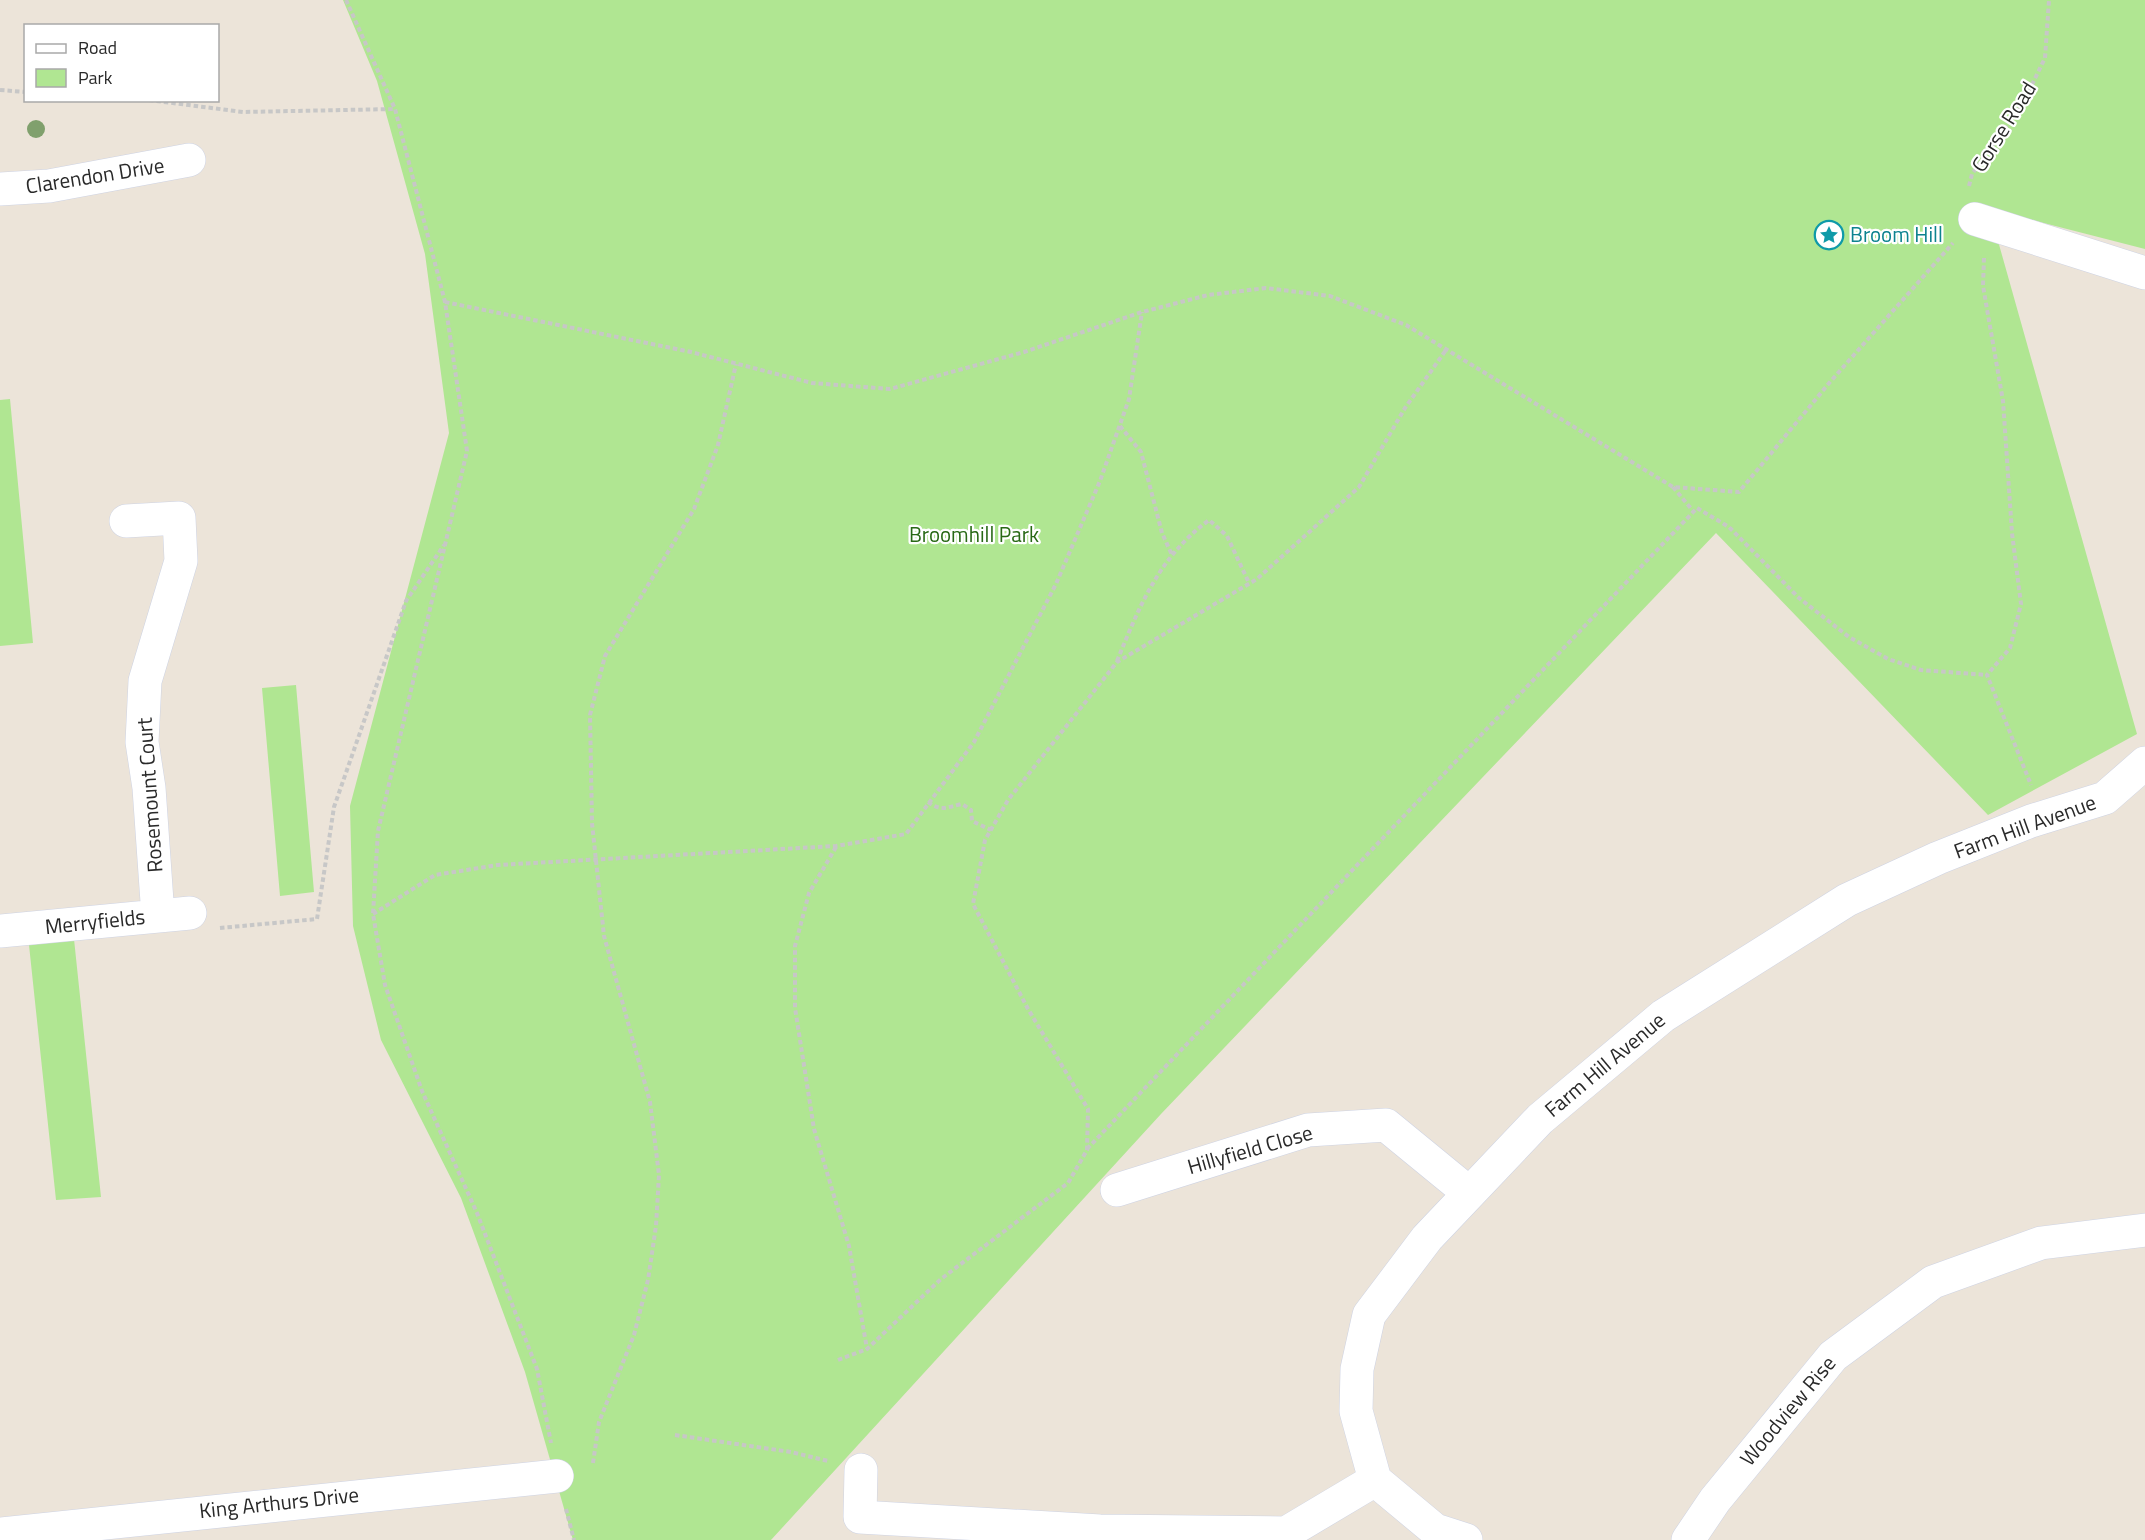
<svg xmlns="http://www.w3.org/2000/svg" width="2145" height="1540" font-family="'Titillium Web',sans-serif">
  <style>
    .green { fill: #b0e692 }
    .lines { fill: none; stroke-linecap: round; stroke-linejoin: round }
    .minor-casing { stroke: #ced3e3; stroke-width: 34 }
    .path { stroke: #c7c7c7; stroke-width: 4; stroke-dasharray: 4.5 3; stroke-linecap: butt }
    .minor { stroke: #fff; stroke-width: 33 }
    .tree { fill: #80a06d }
    .labels { text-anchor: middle; stroke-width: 4.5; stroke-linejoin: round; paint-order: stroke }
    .street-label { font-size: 21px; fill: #292929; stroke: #fff }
    .culture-label { font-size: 21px; fill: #0d838f; stroke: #fff; text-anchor: start }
    .park-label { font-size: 21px; fill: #286915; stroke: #fff }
  </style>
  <rect width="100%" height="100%" fill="#ece4d9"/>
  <path class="green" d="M 343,0 L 2145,0 L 2145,249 L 1989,209 L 2137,734 L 1988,815 L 1716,533 L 1161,1114 L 771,1540 L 573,1540 L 525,1372 L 461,1198 L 381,1040 L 353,926 L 350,806 L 449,433 L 425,254 L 377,81 Z
    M 10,399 L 33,643 L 0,646 L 0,400 Z
    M 296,685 L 314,892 L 280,896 L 262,688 Z
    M 74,939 L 101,1197 L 56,1200 L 29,945 Z"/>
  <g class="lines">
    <g class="minor-casing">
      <path id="minor" d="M 0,189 L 49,186 L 189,160
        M 1975,219 L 2145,273
        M 126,521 L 179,518 L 181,561 L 145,681 L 142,742 L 149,788 L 158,916
        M 0,931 L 190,913
        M 1117,1190 L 1308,1130 L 1386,1125 L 1469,1193
        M 861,1470 L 860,1517 L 1100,1531 L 1286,1533 L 1375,1480
        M 0,1534 L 557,1476
        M 1466,1540 L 1435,1530 L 1375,1480 L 1356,1411 L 1357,1369 L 1369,1315 L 1427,1238 L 1540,1119 L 1663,1016 L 1847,900 L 1938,858 L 2031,821 L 2105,798 L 2145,763
        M 1688,1540 L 1715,1500 L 1833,1356 L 1933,1282 L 2041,1243 L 2145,1230"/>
    </g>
    <path class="path" d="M 346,0 L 395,109 L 445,302 L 467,451 L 378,831 L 373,914 L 385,985 L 422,1091 L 477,1213 L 537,1369 L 551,1443
      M 0,90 L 26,92
      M 149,100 L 243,112 L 395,109
      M 1969,186 L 1972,174 L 2022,105 L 2045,58 L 2049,0
      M 1984,258 L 1983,286 L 2003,401 L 2012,533 L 2021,604 L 2010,648 L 1987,675 L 2031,785
      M 445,302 L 691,352 L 812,383 L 890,389 L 1024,352 L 1142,312 L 1208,295 L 1266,288 L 1330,296 L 1406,325 L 1673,487 L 1739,492 L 1830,382 L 1953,243
      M 1120,426 L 1141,452 L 1162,533 L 1172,555
      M 1673,487 L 1694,512
      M 1117,661 C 1140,605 1159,557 1209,520 L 1227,536 L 1249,583
      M 928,802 C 941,812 947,807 962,804 L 971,810 L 972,821 L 991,830
      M 836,847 L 809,893 L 795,946 L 795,1008 L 814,1129 L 849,1246 L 867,1349
      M 373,914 L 435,875 L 498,865 L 836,846 L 906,834 L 974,742 L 1056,584 L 1100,481 L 1129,399 L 1142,312
      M 220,928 L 317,919 L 334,807 L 406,601 L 444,545
      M 1087,1149 L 1697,508 L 1729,527 L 1799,598 L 1849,637 L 1888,659 L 1921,670 L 1987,675
      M 838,1360 L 867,1349 L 941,1279 L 1068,1183 L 1087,1150 L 1088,1109 L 1028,1009 L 973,904 L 985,840 L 1008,800 L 1117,662 L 1257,579 L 1359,487 L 1405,408 L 1446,350
      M 675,1435 L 791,1452 L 828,1461
      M 593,1463 L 599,1422 L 634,1335 L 648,1280 L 656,1226 L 659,1175 L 650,1102 L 604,936 L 592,823 L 590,715 L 605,656 L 694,509 L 718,445 L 736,364
      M 566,1509 L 574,1540"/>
    <use href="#minor" class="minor"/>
  </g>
  <circle class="tree" cx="36" cy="129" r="9"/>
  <defs>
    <g id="sight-ring" transform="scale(1.5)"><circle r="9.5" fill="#fff" stroke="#0f9aa8" stroke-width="1.5"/><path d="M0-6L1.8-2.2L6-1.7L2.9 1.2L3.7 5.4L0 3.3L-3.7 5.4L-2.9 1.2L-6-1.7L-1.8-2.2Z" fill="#0f9aa8"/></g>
  </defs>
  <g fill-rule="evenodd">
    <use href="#sight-ring" x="1829" y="235"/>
  </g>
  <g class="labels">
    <g class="street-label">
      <text transform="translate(2004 127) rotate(-58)" y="7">Gorse Road</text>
      <text transform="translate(95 176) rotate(-9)" y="7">Clarendon Drive</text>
      <text transform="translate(150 795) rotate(-94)" y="7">Rosemount Court</text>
      <text transform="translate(2025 827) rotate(-20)" y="7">Farm Hill Avenue</text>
      <text transform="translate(95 922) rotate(-6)" y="7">Merryfields</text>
      <text transform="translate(1605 1065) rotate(-40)" y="7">Farm Hill Avenue</text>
      <text transform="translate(1250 1150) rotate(-16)" y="7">Hillyfield Close</text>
      <text transform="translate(1788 1411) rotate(-50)" y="7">Woodview Rise</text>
      <text transform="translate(279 1503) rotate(-6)" y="7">King Arthurs Drive</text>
    </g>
    <g class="culture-label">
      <text x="1850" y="242">Broom Hill</text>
    </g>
    <g class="park-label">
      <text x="974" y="542">Broomhill Park</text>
    </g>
  </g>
  <rect x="24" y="24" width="195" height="78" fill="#ffffff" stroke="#a9a9a9" stroke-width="1.5"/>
  <rect x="36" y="44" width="30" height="9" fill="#ffffff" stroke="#a9a9a9" stroke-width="1.5"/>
  <text x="78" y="54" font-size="18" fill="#292929">Road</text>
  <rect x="36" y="69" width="30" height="18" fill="#b0e692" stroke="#a9a9a9" stroke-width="1.5"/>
  <text x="78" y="84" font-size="18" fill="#292929">Park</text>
</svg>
